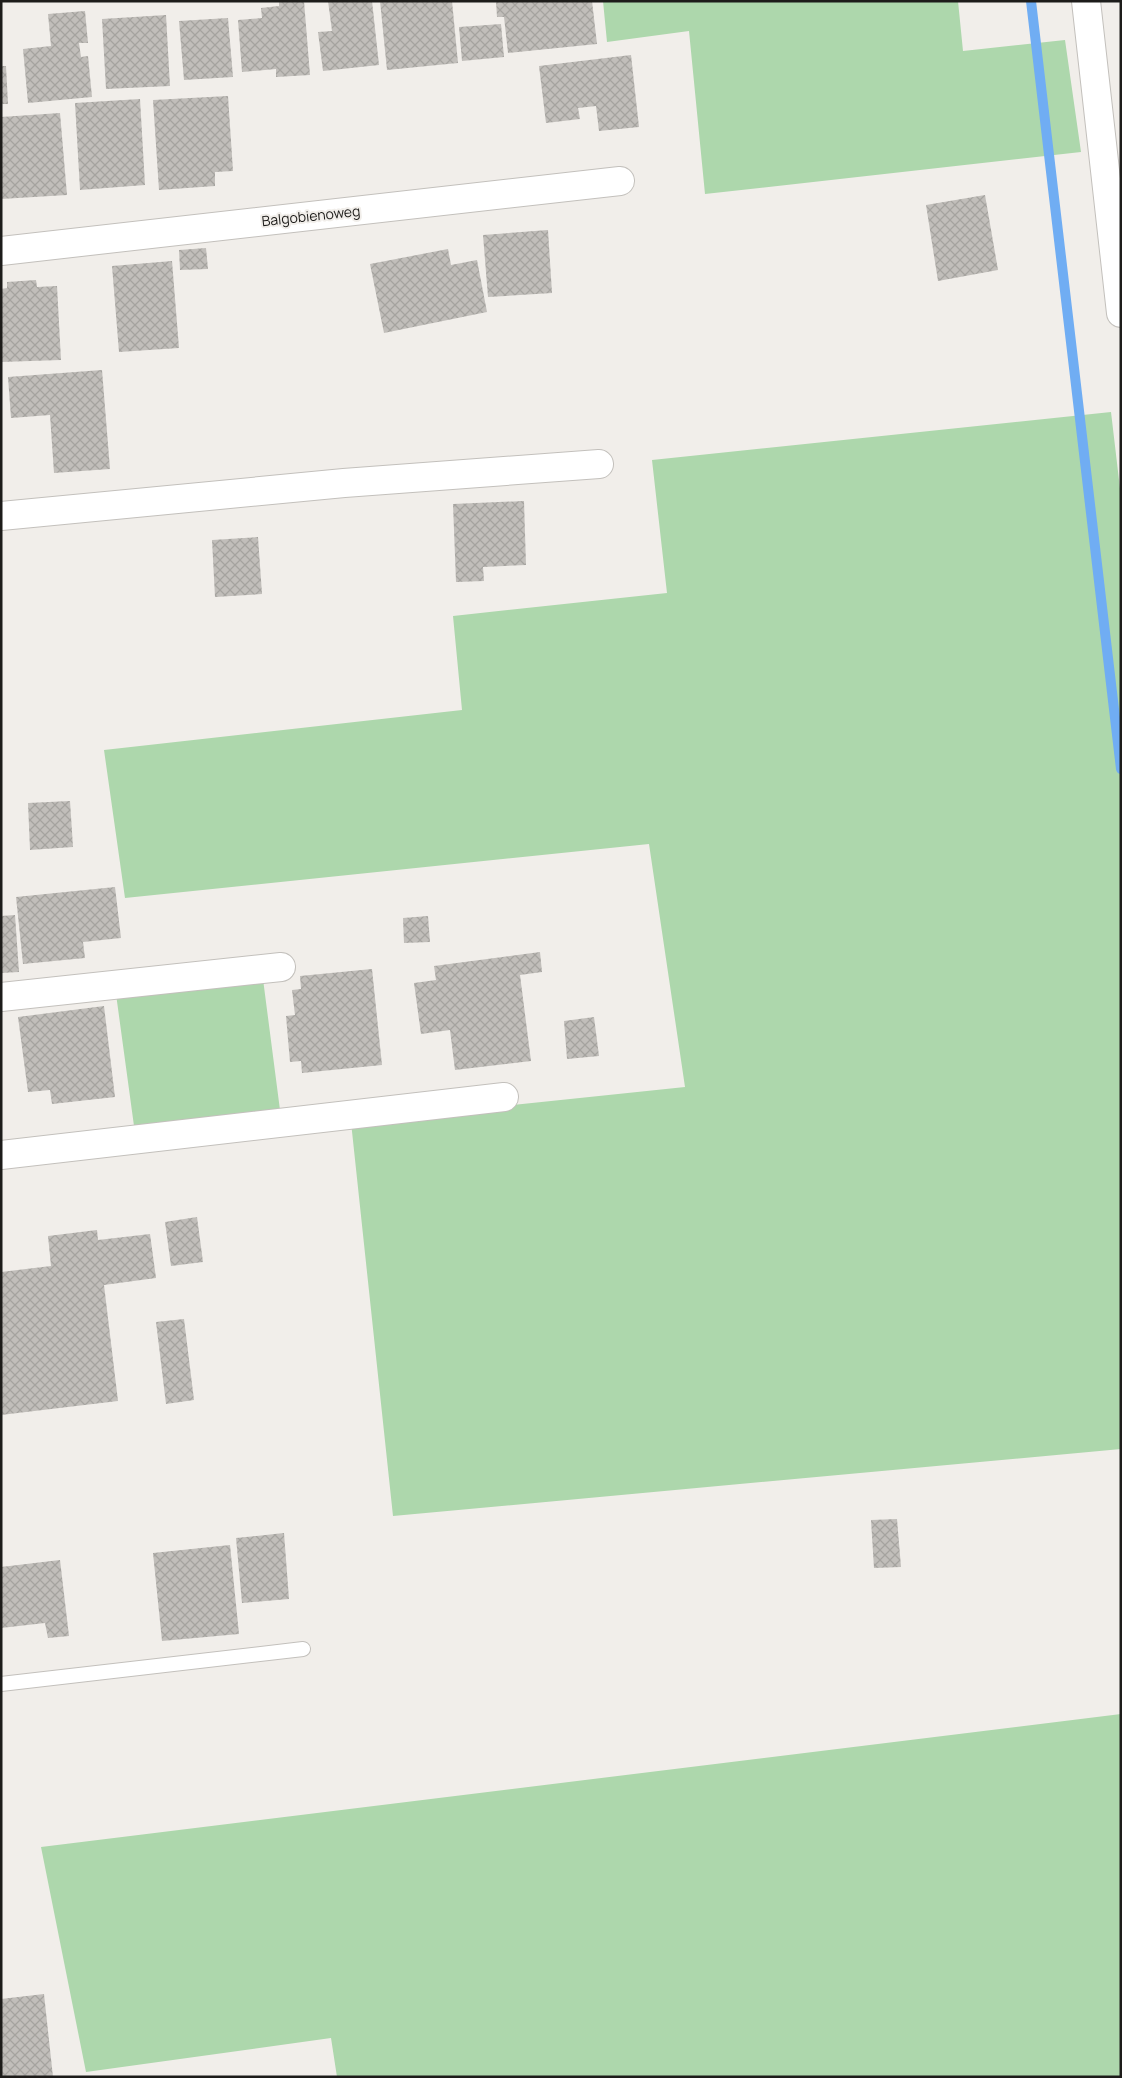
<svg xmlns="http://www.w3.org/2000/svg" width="1122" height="2078" font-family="Manrope,sans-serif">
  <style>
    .green { fill: #add7ac }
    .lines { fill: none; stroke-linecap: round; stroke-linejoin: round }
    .stream { stroke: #70adf3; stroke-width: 10 }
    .building { fill: url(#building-cross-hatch) }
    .lane-casing { stroke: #c3c0bc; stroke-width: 16 }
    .street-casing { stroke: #c3c0bc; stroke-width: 30 }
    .lane { stroke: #fff; stroke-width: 14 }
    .street { stroke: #fff; stroke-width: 28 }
    .labels { text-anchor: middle; stroke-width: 4; stroke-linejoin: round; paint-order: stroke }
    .street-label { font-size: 14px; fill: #1d1c1a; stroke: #f1eeea }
  </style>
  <defs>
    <pattern id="building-cross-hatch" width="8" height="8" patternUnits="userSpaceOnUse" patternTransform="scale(1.25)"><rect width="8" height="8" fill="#c1beba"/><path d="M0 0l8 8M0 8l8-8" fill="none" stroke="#a5a39f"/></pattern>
  </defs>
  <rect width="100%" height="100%" fill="#f1eeea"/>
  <path class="green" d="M 603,1 L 958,1 L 963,51 L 1065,40 L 1081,152 L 705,194 L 689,31 L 607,42 Z
    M 1111,412 L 1121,497 L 1121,1449 L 393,1516 L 351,1122 L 685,1087 L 649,844 L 125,898 L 104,750 L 462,710 L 453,616 L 667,593 L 652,460 Z
    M 263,979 L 280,1110 L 134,1126 L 116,994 Z
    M 1121,1714 L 1121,2077 L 337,2077 L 331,2038 L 86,2072 L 41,1847 Z"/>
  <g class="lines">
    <path class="stream" d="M 1031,1 L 1121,769"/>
  </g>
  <path class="building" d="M 279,1 L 304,1 L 310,75 L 276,77 L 276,69 L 242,72 L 238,20 L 262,18 L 261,8 L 279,6 Z
    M 328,1 L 372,1 L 379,65 L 323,71 L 318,32 L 332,31 Z
    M 380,1 L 452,1 L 458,63 L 387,70 Z
    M 496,1 L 592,1 L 597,44 L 508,53 L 504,17 L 497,17 Z
    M 85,11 L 88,43 L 79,43 L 81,57 L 88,56 L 92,97 L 28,103 L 23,49 L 51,46 L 48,14 Z
    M 166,15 L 170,86 L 106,89 L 102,19 Z
    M 228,18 L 233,77 L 184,80 L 179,21 Z
    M 501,24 L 504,57 L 462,61 L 459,27 Z
    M 631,55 L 639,127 L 599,131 L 596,106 L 578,108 L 580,119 L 546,123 L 539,66 Z
    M 1,66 L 6,66 L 8,104 L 1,104 Z
    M 228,96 L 233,171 L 215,172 L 215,186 L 159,190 L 153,100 Z
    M 140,99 L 145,185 L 80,190 L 75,103 Z
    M 60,113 L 67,195 L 1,199 L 1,117 Z
    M 985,195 L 998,270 L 938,281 L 926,205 Z
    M 548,230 L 552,293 L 488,297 L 483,235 Z
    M 206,248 L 208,269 L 180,270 L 179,250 Z
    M 448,249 L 451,265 L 477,260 L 487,312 L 384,333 L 370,264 Z
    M 172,261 L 179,348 L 119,352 L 112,266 Z
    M 36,280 L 37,287 L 57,286 L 61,360 L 1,362 L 1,289 L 7,288 L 7,282 Z
    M 102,370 L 110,469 L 54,473 L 50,415 L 11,418 L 8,377 Z
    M 524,501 L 526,565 L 483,567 L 484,581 L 456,582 L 453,504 Z
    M 258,537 L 262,594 L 215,597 L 212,540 Z
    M 70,801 L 73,847 L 30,850 L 28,803 Z
    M 115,887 L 121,938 L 83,942 L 85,958 L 23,964 L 16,897 Z
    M 15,915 L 19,972 L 1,973 L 1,916 Z
    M 428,916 L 430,942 L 404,943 L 403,918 Z
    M 540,952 L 542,972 L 520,975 L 531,1061 L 455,1070 L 450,1030 L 421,1034 L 414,983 L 436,980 L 434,966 Z
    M 372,969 L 382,1065 L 302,1073 L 301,1061 L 290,1062 L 286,1016 L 295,1015 L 292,990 L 301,989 L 300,976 Z
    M 104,1006 L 115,1097 L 52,1104 L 50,1090 L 28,1092 L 18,1017 Z
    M 594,1017 L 599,1056 L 567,1059 L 564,1021 Z
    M 197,1217 L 203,1262 L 171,1266 L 165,1222 Z
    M 97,1230 L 98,1240 L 150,1234 L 156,1278 L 104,1285 L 118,1401 L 1,1415 L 1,1272 L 51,1266 L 48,1236 Z
    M 184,1319 L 194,1400 L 166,1404 L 156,1322 Z
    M 897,1519 L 901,1567 L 874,1568 L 871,1520 Z
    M 284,1533 L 289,1599 L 242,1603 L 236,1538 Z
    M 230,1545 L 239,1634 L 162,1641 L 153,1553 Z
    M 60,1560 L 69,1636 L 48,1638 L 45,1623 L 1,1628 L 1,1567 Z
    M 44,1994 L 53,2077 L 1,2077 L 1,1999 Z"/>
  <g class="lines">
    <g class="lane-casing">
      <path id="lane" d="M 1,1684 L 303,1649"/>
    </g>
    <g class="street-casing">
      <path id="street" d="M 1086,1 L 1121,313
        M 1,251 L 620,181
        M 1,516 L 344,483 L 599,464
        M 1,997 L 281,967
        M 1,1155 L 504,1097"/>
    </g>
    <use href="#lane" class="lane"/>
    <use href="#street" class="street"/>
  </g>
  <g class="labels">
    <g class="street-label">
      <text transform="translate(311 216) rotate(-6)" y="5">Balgobienoweg</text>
    </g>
  </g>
  <rect width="1122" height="2078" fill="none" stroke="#1d1c1a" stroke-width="5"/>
</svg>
